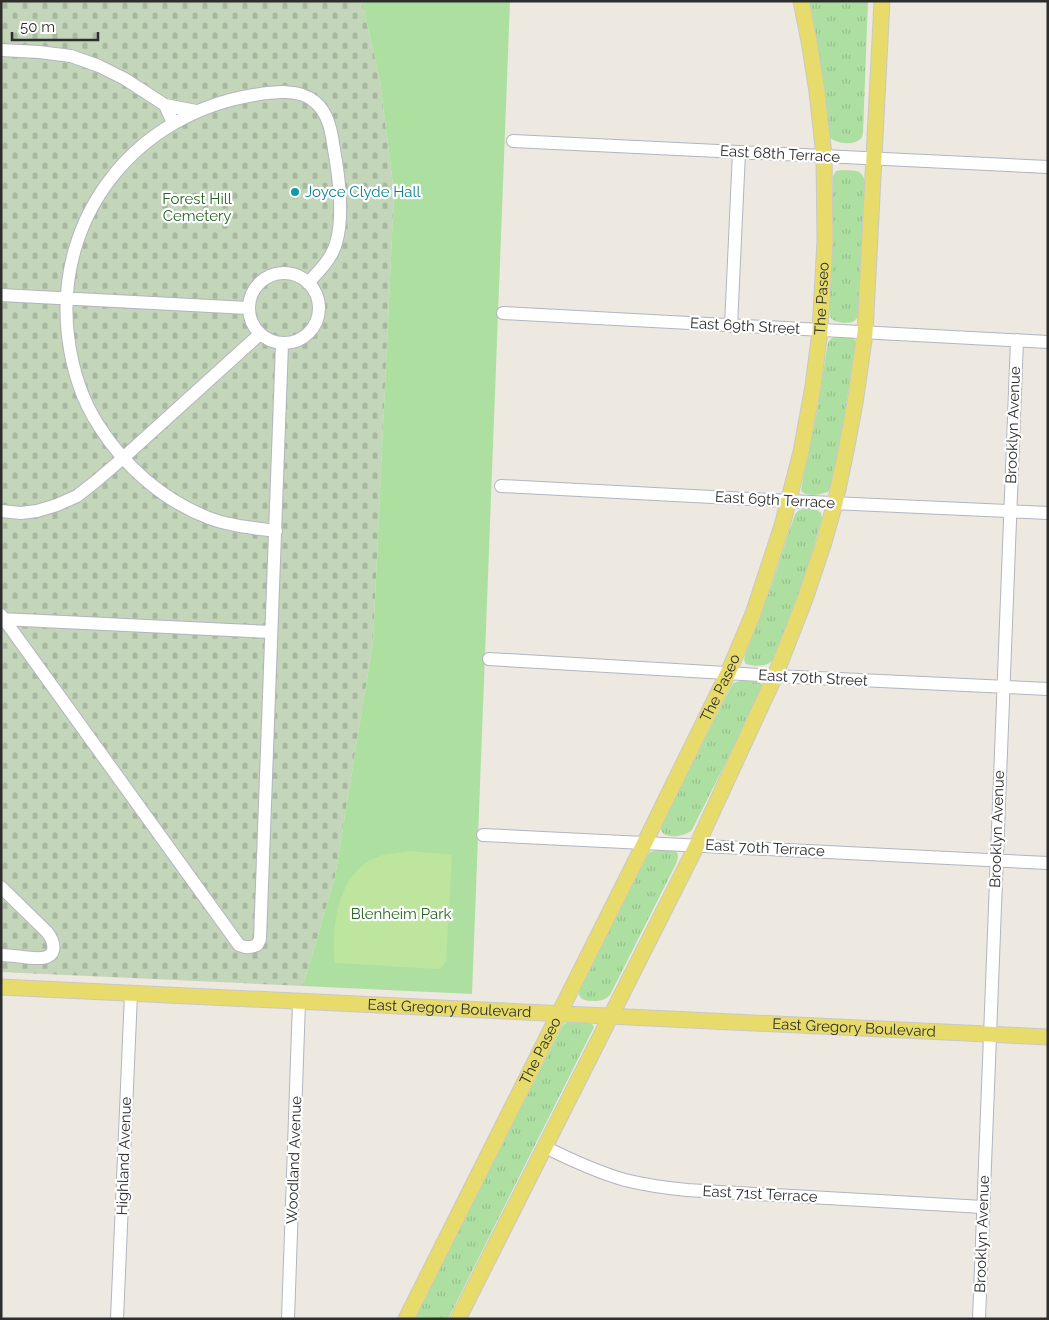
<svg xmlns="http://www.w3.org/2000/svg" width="1049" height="1320" font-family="Raleway,sans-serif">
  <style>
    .grass { fill: url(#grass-tufts) }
    .cemetery { fill: url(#cemetery-stones) }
    .park { fill: #addfa1 }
    .pitch { fill: #bde59e }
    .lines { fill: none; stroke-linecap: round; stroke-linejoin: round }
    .minor-casing { stroke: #b3b4bf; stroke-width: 14 }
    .major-casing { stroke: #c8c8c8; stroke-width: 17 }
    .minor { stroke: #fff; stroke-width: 12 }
    .major { stroke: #e7dc6b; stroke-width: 15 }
    .culture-dot { fill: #0f9aa8; stroke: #fff; stroke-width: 2 }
    .labels { text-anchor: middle; stroke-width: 4.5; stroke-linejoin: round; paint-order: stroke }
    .street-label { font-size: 15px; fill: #2d2d2d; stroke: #fff }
    .culture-label { font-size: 15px; fill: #0d838f; stroke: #fff; text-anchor: start }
    .park-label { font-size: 15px; fill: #256620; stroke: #fff }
  </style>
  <defs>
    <pattern id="grass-tufts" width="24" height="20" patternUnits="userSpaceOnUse" patternTransform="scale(1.25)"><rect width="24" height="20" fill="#addfa1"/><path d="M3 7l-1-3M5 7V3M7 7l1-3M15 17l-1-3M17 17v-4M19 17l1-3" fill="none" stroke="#95c08b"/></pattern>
    <pattern id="cemetery-stones" width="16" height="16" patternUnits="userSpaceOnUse" patternTransform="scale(1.25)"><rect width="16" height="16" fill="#c3d6b9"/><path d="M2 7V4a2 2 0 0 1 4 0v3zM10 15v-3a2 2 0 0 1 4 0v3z" fill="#a8b89f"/></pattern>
  </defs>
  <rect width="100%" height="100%" fill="#ede9e0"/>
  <path class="grass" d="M 809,1 L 868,1 L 863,133 C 862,137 862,138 859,140 C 851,146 834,143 828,136 L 822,78 Z
    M 842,170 C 854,171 861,168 865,181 L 859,313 C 858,316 856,321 852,322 C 846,324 832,323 830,316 C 829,313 830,310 829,308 L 833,176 L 836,171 Z
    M 839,337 L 851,337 L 855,340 L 855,347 L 839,451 L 831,485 L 828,492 C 819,495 809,497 801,491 L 802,484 L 817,412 L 828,342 L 832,338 Z
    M 805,509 L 817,510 L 821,513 L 822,518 L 802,586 L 774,659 C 767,667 756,667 746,664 L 744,660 L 745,655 L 771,587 L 795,514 L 799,510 Z
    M 743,680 L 761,683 L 762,685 L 762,690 L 692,830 C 685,837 659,841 661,826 L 733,683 Z
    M 661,849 C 673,850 682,848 676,864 L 610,995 C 604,1001 599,1001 591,1001 C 579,1000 577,996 581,985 L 647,856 L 650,852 Z
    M 570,1021 L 587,1022 L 592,1024 L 594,1027 L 448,1319 L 414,1319 L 562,1027 L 564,1024 Z"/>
  <path class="cemetery" d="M 1,1 L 362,1 L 380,80 L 394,193 L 373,642 L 335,877 L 303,986 L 1,972 Z"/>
  <path class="park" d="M 362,1 L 510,1 L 472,994 L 303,986 L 335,877 L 373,642 L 394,193 L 380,80 Z"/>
  <path class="pitch" d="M 411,851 L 452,855 L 446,962 L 440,969 L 335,963 C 331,925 338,870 380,856 C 390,853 401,853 411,851 Z"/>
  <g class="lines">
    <g class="minor-casing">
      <path id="minor" d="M 1,50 L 39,52 L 71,56 L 99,66 L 125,79 L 165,105 L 173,123
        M 165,105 L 196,111
        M 513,141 L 1048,167
        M249 308a35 35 0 1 1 70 0a35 35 0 1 1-70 0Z
        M 1,295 L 248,308
        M 503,313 L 1048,342
        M 731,326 L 739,152
        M 501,486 L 789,501 L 1048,513
        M 1,511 L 21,513 L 37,511 L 57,505 L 77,496 L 95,482 L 123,458 L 260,334
        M 276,531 C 254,528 230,526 209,518 C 164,501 124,466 99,426 C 81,399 72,368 68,336 C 54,216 136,114 254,95 C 273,92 300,88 315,102 C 332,116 332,141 336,161 C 340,187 345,231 331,255 C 325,266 316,274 308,283
        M 1,615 L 239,945 C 246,948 250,948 257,945 L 260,939 C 267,740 275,542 282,344
        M 1,619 L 271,632
        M 489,659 L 775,676 L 1048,689
        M 483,835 L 1048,863
        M 1,887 L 47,932 C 55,942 58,957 41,958 C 30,959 13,955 1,955
        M 545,1147 C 571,1160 597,1172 625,1180 C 645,1185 666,1188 687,1190 L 983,1207
        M 117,1319 L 131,994
        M 288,1319 L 299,1002
        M 979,1319 L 1017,340"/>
    </g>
    <g class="major-casing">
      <g id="major">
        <path id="s1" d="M 1,987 L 1048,1037"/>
        <path id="s2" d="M 406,1319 L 645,842 L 728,673 L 753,614 L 782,526 L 801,452 L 813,386 L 820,331 L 825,241 L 824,156 L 817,92 L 809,41 L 801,1"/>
        <path d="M 458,1319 L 697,845 L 775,676 L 805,599 L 824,542 L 835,503 L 846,451 L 855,403 L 865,333 L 882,1"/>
      </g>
    </g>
    <use href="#minor" class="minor"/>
    <use href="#major" class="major"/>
  </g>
  <circle class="culture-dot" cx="295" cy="192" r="5"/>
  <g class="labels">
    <g class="street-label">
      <text transform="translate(780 154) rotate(3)" y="5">East 68th Terrace</text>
      <text dy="5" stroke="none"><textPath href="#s2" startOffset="1110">The Paseo</textPath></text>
      <text transform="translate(745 326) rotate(3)" y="5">East 69th Street</text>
      <text transform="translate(1013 425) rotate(-88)" y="5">Brooklyn Avenue</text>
      <text transform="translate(775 500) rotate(3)" y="5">East 69th Terrace</text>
      <text transform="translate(813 678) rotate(3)" y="5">East 70th Street</text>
      <text dy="5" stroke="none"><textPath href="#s2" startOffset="705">The Paseo</textPath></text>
      <text transform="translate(997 829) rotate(-88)" y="5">Brooklyn Avenue</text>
      <text transform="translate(765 848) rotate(3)" y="5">East 70th Terrace</text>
      <text dy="5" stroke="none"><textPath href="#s1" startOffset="449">East Gregory Boulevard</textPath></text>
      <text dy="5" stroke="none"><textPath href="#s1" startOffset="854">East Gregory Boulevard</textPath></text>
      <text dy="5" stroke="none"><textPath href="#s2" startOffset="300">The Paseo</textPath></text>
      <text transform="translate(124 1156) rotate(-88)" y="5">Highland Avenue</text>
      <text transform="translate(294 1160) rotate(-88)" y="5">Woodland Avenue</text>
      <text transform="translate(760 1194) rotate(3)" y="5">East 71st Terrace</text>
      <text transform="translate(982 1234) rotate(-88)" y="5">Brooklyn Avenue</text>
    </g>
    <g class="culture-label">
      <text x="305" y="197">Joyce Clyde Hall</text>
    </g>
    <g class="park-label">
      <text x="197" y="204">Forest Hill<tspan x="197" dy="17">Cemetery</tspan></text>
      <text x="401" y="919">Blenheim Park</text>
    </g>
  </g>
  <rect width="1049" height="1320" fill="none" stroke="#2d2d2d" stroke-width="5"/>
  <path d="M12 32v8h86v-8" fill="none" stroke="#2d2d2d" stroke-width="2.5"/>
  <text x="20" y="32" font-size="15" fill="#2d2d2d" stroke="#ffffff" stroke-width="4" paint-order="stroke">50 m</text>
</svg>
